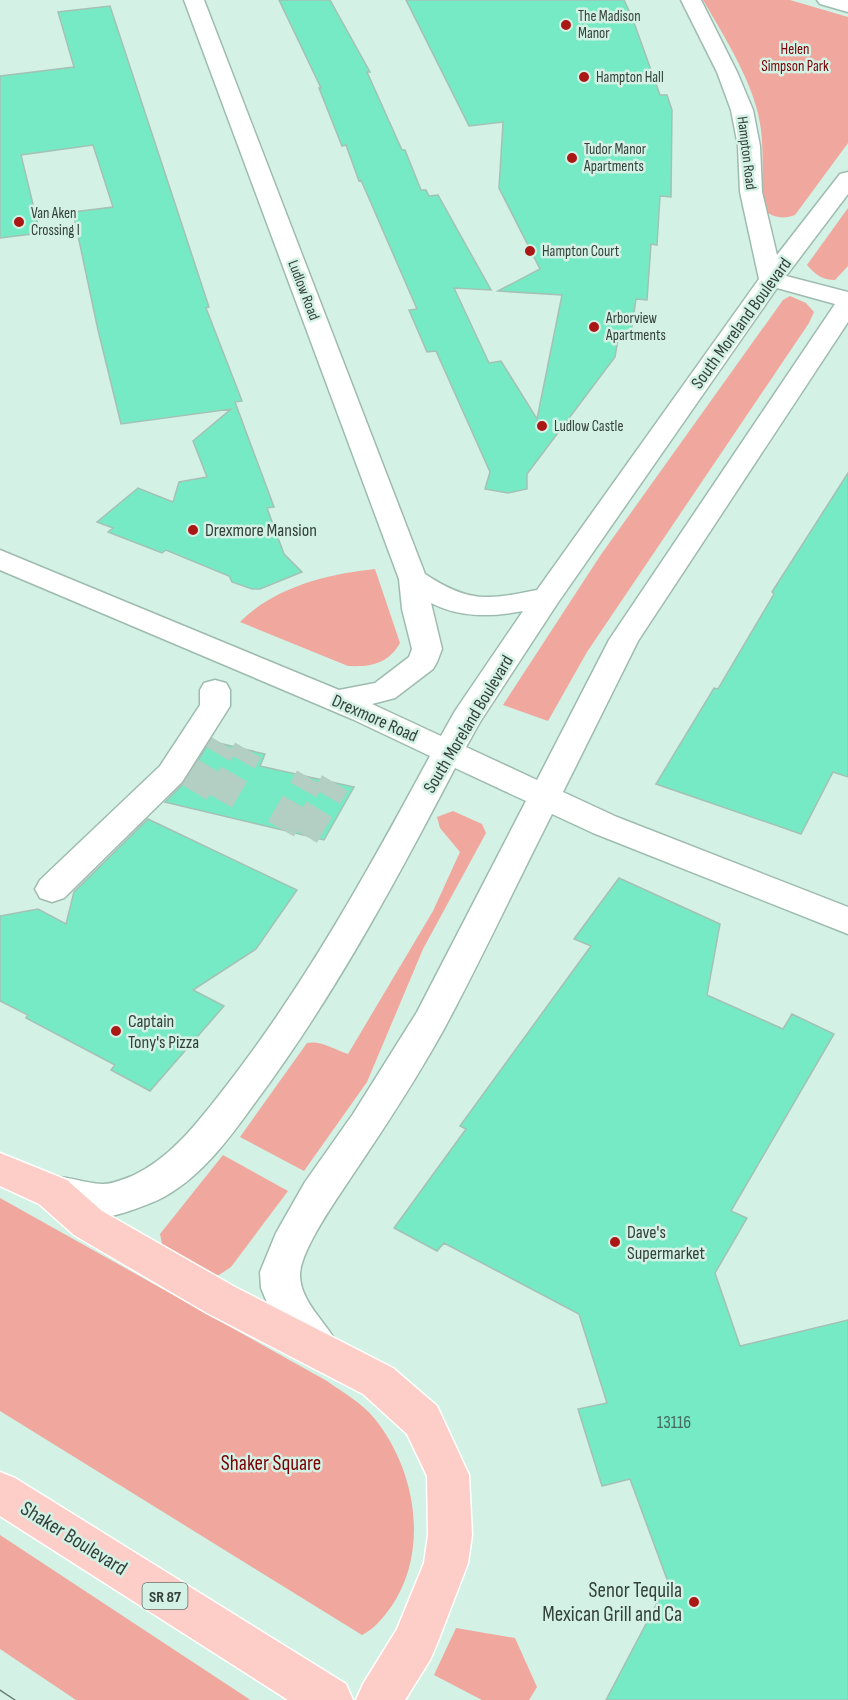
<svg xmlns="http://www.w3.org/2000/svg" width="848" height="1700" font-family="'Sofia Sans Condensed',sans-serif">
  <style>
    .green { fill: #f0a89e }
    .building { fill: #76eac4; stroke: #a4c1b6; stroke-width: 1.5 }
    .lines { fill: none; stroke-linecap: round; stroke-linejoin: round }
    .minor-tunnel { stroke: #b3cec3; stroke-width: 30; stroke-dasharray: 30 15; stroke-linecap: butt }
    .minor-casing { stroke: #9ebbaf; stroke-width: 3 }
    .major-casing { stroke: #fff; stroke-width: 3 }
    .minor { fill: #fff; fill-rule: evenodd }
    .major { fill: #fdcec7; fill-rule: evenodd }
    .tram { stroke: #6b7e76; stroke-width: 1.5 }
    .poi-dot { fill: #aa1714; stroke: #d3f1e5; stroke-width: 2 }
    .labels { text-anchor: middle; stroke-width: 5; stroke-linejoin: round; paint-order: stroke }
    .far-poi-label { font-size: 15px; fill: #34403b; stroke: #d3f1e5; text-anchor: start }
    .far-park-label { font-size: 15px; fill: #7a0003; stroke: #d3f1e5 }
    .far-street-label { font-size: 15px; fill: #34403b; stroke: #d3f1e5 }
    .shield { fill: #d3f1e5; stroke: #64756e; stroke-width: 1.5 }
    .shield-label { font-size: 16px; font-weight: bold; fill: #34403b }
    .street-label { font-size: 18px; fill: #34403b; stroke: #d3f1e5 }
    .poi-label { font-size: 18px; fill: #34403b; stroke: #d3f1e5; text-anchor: start }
    .near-number-label { font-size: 18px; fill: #446a5d }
    .near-park-label { font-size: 21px; fill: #7a0003; stroke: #d3f1e5 }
    .near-street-label { font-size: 21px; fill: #34403b; stroke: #d3f1e5 }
    .near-poi-label { font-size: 21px; fill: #34403b; stroke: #d3f1e5; text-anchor: end }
  </style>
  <rect width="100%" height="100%" fill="#d3f1e5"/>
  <path class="green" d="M 703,0 L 790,0 L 848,17 L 848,143 L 795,215 C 783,220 772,217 762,209 C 762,183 764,156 761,130 C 756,86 725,38 703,0 Z
    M 848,208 L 848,266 L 835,280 C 822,280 815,274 807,265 Z
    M 790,296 L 806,303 L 814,312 L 809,323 L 587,652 L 548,721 L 503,705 L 600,556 L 783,300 Z
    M 375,569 L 400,643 C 388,664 371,667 348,666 L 240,622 C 275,587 327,574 375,569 Z
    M 453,811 L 482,824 L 486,833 L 423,949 L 367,1082 L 304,1171 L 240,1137 L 307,1043 C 321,1040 335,1050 348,1054 L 433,911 L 460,852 L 440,828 L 437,817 Z
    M 223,1155 L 288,1191 L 231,1267 L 219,1275 L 202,1274 L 163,1249 L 160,1234 Z
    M 0,1198 L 327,1381 C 342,1392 362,1403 374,1418 C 416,1469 430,1551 391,1607 C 383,1618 374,1629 362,1635 L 0,1411 Z
    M 0,1535 L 249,1699 L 250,1700 L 76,1700 L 0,1649 Z
    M 456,1628 L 515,1638 L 537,1687 L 529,1700 L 482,1700 L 434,1675 Z"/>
  <path class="building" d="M 279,0 L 330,0 L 370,72 L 367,72 L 402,150 L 405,150 L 421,190 L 426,190 L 429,196 L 438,195 L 491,290 L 454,288 L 489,363 L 501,361 L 537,419 L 562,295 L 498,291 L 540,269 L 499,188 L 503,122 L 469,126 L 406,0 L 624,0 L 632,17 L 660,95 L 667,95 L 672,110 L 671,197 L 660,196 L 657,245 L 651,244 L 647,300 L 636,299 L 630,340 L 618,339 L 615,357 L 527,474 L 527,489 L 508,493 L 485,489 L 490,472 L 436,351 L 427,352 L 409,310 L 417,309 L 361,180 L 359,181 L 346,145 L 342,146 L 319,88 L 321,88 Z
    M 110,6 L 209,307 L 206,308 L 242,401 L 235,402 L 274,507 L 267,508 L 284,554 L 302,572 L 260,589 L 252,589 L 232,582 L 229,576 L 166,550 L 162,553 L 108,532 L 113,528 L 97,522 L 138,488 L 173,502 L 179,482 L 207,477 L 193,441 L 231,409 L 121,424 L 98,330 L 73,212 L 113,207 L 93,145 L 21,155 L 40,233 L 0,238 L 0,76 L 74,67 L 58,12 Z
    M 848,473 L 848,777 L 833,772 L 801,834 L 656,784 L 714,688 L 718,689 L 774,594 L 772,592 Z
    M 210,741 L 265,754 L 260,766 L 354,787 L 324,840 L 165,802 L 184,783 Z
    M 148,819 L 297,890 L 256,949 L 193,990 L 224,1006 L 150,1091 L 111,1070 L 115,1065 L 26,1018 L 28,1015 L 0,1001 L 0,916 L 38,909 L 66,924 L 74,892 Z
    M 619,878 L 720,924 L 707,995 L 783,1029 L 792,1014 L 834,1034 L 731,1211 L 747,1218 L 715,1273 L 740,1346 L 848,1320 L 848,1700 L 606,1700 L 668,1582 L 630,1479 L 602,1486 L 578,1409 L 607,1403 L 579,1314 L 444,1243 L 437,1251 L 394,1228 L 466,1129 L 460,1126 L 591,946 L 574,939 Z"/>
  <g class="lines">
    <path class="minor-tunnel" d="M 194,792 L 223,744
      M 219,800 L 248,750
      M 281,829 L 310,778
      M 304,835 L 335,783"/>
    <g class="minor-casing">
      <path id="minor" d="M 184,0 L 204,0 L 425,574 C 469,603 488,600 537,590 L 759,279 L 740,192 L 738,146 L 731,110 L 717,72 L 681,0 L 701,0 L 737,72 L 753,110 L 760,146 L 762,192 L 777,255 L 840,174 L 848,172 L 848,194 L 786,276 L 848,292 L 848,322 L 638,641 L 563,792 L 617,817 L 848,907 L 848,934 L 593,833 L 552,814 C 516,885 482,958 444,1029 C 416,1080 383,1130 350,1179 C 336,1200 300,1251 300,1275 C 300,1303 329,1324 340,1349 L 334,1362 L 320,1367 L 306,1362 L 273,1317 L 261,1288 L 260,1272 L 276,1233 L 305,1182 L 353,1114 L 417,1012 L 526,801 L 455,768 C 395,883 332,1000 254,1104 C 228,1140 199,1180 158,1200 C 147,1205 113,1218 102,1217 C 81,1216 59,1210 39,1204 L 34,1192 L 39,1180 C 62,1172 79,1183 102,1184 C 110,1185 124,1179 132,1176 C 172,1158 201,1118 227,1085 C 306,983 369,869 430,756 L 352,719 L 0,570 L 0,550 L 339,690 L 375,683 L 409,657 L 412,649 L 402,609 L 399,579 ZM 777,288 L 835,304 L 609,640 L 537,780 L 466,747 L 480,722 L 557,604 ZM 431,603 C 460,618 491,617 523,611 L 455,711 L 441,736 L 372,704 L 395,698 L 433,669 L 437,662 L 442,649 Z
        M 817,0 L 848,0 L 848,12 L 820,4 Z
        M 215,680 L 226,683 L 230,690 L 230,706 L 182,782 L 64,898 L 52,902 L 40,898 L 35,889 L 40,880 L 160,766 L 200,705 L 200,690 L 204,683 Z"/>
    </g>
    <g class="major-casing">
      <path id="major" d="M 0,1153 L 67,1180 L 102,1211 L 235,1287 L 393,1368 L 437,1406 L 469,1475 L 472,1535 L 468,1563 L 437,1644 L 430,1660 L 405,1700 L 356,1700 L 363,1684 L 397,1629 L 424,1563 L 428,1535 L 427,1476 L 407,1434 L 363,1394 L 207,1313 L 74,1235 L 39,1204 L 0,1186 Z
        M 0,1472 L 15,1478 L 346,1684 L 353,1700 L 288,1700 L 0,1516 Z"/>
    </g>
    <use href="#minor" class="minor"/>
    <use href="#major" class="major"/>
    <path class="tram" d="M 0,1690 L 15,1700"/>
  </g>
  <g class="poi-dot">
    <circle cx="566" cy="25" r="6"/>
    <circle cx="584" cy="77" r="6"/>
    <circle cx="572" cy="158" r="6"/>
    <circle cx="19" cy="222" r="6"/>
    <circle cx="530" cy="251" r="6"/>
    <circle cx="594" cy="327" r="6"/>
    <circle cx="542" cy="426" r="6"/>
    <circle cx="193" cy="530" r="6"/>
    <circle cx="116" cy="1031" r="6"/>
    <circle cx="615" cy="1242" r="6"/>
    <circle cx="694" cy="1602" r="6"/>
  </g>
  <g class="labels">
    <g class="far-poi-label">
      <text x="578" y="21">The Madison<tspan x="578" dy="17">Manor</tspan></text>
      <text x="596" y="82">Hampton Hall</text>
      <text x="584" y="154">Tudor Manor<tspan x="584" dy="17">Apartments</tspan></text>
      <text x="31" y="218">Van Aken<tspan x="31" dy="17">Crossing I</tspan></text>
      <text x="542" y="256">Hampton Court</text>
      <text x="606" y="323">Arborview<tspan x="606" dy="17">Apartments</tspan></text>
      <text x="554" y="431">Ludlow Castle</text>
    </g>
    <g class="far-park-label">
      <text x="795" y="54">Helen<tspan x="795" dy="17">Simpson Park</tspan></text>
    </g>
    <g class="far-street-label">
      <text transform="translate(747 153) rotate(83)" y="5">Hampton Road</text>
      <text transform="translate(304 290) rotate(69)" y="5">Ludlow Road</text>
    </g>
    <rect class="shield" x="142.5" y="1583" width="45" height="26" rx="4.5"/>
    <g class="shield-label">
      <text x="165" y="1602">SR 87</text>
    </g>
    <g class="street-label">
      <text transform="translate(741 323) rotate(-54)" y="6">South Moreland Boulevard</text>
      <text transform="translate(375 718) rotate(24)" y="6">Drexmore Road</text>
      <text transform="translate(468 724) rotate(-59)" y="6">South Moreland Boulevard</text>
    </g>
    <g class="poi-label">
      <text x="205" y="536">Drexmore Mansion</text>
      <text x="128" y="1027">Captain<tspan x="128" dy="21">Tony's Pizza</tspan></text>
      <text x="627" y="1238">Dave's<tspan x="627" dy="21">Supermarket</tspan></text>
    </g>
    <g class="near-number-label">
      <text x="674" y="1428">13116</text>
    </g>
    <g class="near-park-label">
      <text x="271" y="1470">Shaker Square</text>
    </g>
    <g class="near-street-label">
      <text transform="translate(74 1538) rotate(32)" y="7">Shaker Boulevard</text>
    </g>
    <g class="near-poi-label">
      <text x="682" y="1597">Senor Tequila<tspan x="682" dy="24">Mexican Grill and Ca</tspan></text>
    </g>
  </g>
</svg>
